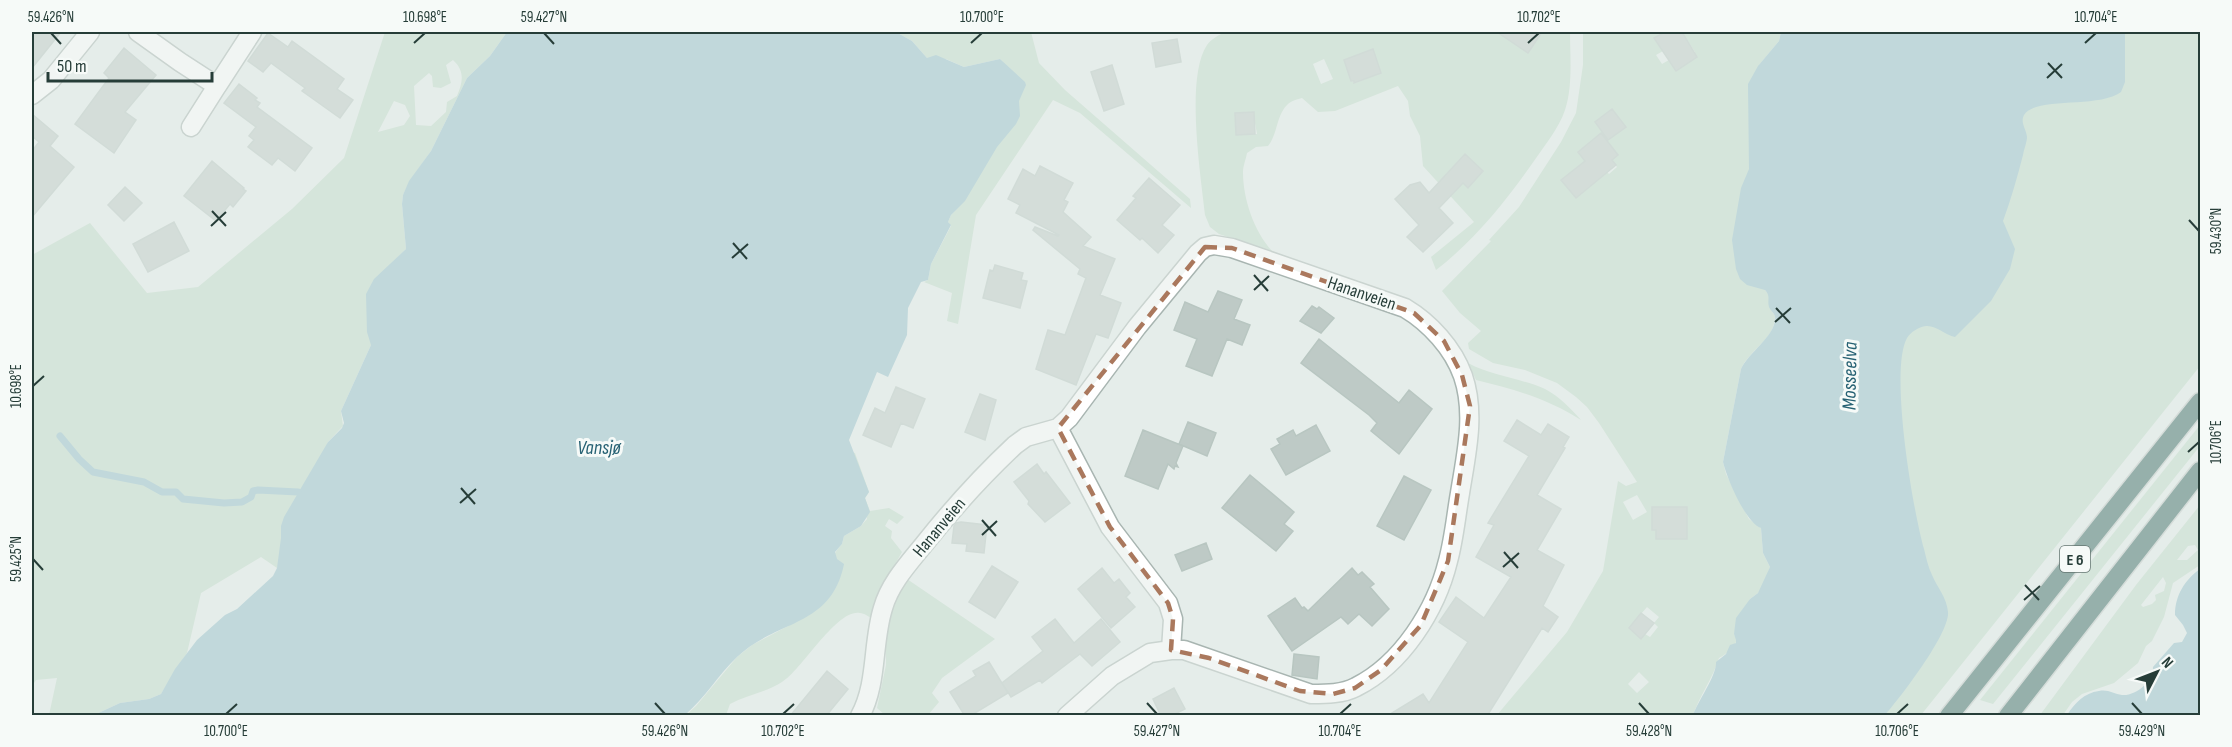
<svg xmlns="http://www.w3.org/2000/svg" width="2232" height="747" font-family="'Sofia Sans Condensed',sans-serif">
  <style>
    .green { fill: #c1dbca; fill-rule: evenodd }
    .water { fill: #94bfcb }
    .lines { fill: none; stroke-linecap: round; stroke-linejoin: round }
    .stream { stroke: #94bfcb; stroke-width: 7 }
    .building { fill: #becac6; stroke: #b8c6c1; stroke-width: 1.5 }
    .street-casing { stroke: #a8b5b1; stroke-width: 21 }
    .highway-casing { stroke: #c2c9c7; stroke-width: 21 }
    .street { stroke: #fff; stroke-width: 18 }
    .highway { stroke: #35665f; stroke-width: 18 }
    .marked { fill: none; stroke: #aa785d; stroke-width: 4.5; stroke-dasharray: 12 8; stroke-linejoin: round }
    .ticks { fill: none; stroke: #263d38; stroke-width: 2 }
    .labels { text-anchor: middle; stroke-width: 6; stroke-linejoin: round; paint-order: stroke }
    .shield { fill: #f6faf8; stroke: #647672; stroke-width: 1.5 }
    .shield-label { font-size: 16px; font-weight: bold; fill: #263d38 }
    .street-label { font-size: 18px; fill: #263d38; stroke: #f6faf8 }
    .water-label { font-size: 20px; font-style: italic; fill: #266173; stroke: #f6faf8 }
    .neatline { fill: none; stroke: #263d38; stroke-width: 2 }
    .ticks-label { font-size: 15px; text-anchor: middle; fill: #263d38 }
  </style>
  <rect width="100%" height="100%" fill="#e5edea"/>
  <path class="green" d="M 385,32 L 507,32 L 490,56 L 467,78 L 431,151 L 410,181 L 403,195 L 402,204 L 406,249 L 397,258 L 371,345 L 341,411 L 343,426 L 328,442 L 277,568 L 261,557 L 201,593 L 187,653 L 161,694 L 149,699 L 120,703 L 94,715 L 49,715 L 57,678 L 36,680 L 32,686 L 32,255 L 90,223 L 147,293 L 198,287 L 292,209 L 344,158 ZM 453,60 C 465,71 463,82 457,96 L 447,102 L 446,112 L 431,126 L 416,125 L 414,86 L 429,73 L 432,76 L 433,87 L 441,88 L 451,83 L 446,65 ZM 394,101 L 405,105 L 410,116 L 404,125 L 378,132 Z
    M 896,32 L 1031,32 L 1039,63 L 1065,90 L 1190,199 L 1191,208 L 1080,113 L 1053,100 L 976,215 L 958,324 L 947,321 L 952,293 L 924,282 L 928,280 L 931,264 L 951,226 L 948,222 L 951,215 L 965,200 L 1007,67 L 1000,59 L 964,67 L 946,59 L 927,58 L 912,41 Z
    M 1225,32 L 1497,32 L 1528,52 L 1542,32 L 1570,32 C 1570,56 1573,86 1565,110 C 1559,128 1545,145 1534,161 C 1506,201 1475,240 1436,270 L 1431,257 L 1474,222 L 1423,166 L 1420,136 L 1410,116 L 1408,101 L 1398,86 L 1335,111 L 1318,112 L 1302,98 C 1298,99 1291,101 1288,104 C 1276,115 1278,134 1268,146 L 1256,147 L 1247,153 C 1246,159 1243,166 1243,172 C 1243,199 1254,232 1273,252 L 1219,234 L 1210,227 L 1205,215 C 1201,176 1185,78 1207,45 C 1210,40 1219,35 1225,32 ZM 1373,50 L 1381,73 L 1355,83 L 1351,81 L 1352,76 L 1346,59 ZM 1324,59 L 1333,79 L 1321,84 L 1313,64 ZM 1253,112 L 1257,134 L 1236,135 L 1235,113 ZM 1465,154 L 1483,171 L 1468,188 L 1463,183 L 1459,187 L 1446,174 Z
    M 1583,32 L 1665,32 L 1655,38 L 1663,51 L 1656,55 L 1662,64 L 1669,60 L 1676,70 L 1695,52 L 1682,32 L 1781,32 L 1779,41 L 1759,65 L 1765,290 L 1770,296 C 1768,305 1770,309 1775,316 C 1776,338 1749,350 1741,369 L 1723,462 L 1726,474 L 1749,519 L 1761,528 L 1763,553 L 1770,567 L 1763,586 L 1758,593 L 1750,599 L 1734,634 L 1737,640 C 1734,648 1726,654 1719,658 C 1713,678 1700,695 1693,715 L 1497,715 L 1567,632 L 1603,571 L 1618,481 L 1626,486 L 1637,482 L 1599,423 L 1587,407 L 1576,397 L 1557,383 L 1525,370 L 1493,363 L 1469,349 L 1468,343 L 1481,331 L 1460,313 L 1442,291 L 1491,241 L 1489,240 L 1519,207 L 1561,142 L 1576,113 L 1583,65 ZM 1612,109 L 1626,127 L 1608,140 L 1595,122 ZM 1594,139 L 1617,167 L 1609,174 L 1607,172 L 1576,198 L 1562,180 L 1585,161 L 1578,152 ZM 1637,495 L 1647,512 L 1633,520 L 1623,502 ZM 1656,507 L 1687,507 L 1687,539 L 1656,539 L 1656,530 L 1652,530 L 1656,521 ZM 1647,607 L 1659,617 L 1654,623 L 1658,627 L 1650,637 L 1645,634 L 1641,638 L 1629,628 ZM 1639,672 L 1649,682 L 1637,693 L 1628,684 Z
    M 1991,32 L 2200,32 L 2200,366 L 1921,715 L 1825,715 L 1853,481 Z
    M 1468,363 C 1492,376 1520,378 1545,389 C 1559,396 1571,409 1581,420 C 1548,399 1514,389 1476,380 Z
    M 2200,425 L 2200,446 L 1993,704 L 1980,700 Z
    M 848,451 L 855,453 L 869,492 L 865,498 L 870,511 L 889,508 L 904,517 L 897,524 L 889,519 L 885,526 L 892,531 L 891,538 L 902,552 L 886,580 L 873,619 C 869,617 864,613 860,613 C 837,608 802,670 782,682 C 767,692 747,695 730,704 L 726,715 L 685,716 L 696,706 L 737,657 L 752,645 L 788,626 L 837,550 L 842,544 L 844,536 L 861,526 L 867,519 Z
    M 2200,505 L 2200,565 L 2173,583 L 2164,617 L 2152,641 L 2146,646 L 2138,663 L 2114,683 L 2082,694 L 2072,702 L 2063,715 L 2040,715 L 2136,585 ZM 2195,545 L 2198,550 L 2187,560 L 2177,560 L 2188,546 ZM 2163,577 L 2166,583 L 2164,591 L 2155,595 L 2156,600 L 2152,604 L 2143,607 L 2141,605 Z
    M 907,579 L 995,639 L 942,678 L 932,693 L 939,702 L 928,715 L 885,715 L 877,708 L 886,665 L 886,622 L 893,601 Z"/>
  <path class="water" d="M 507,32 L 896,32 L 912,41 L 927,58 L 936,55 L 964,67 L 1000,59 L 1025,82 L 1026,85 L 1019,101 L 1020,116 L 1016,124 L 997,147 L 965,201 L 951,215 L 948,222 L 951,225 L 931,264 L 928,280 L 921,282 L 908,308 L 907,335 L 888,377 L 877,372 L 849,440 L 869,492 L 865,498 L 870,512 L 861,526 L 844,536 L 842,544 L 835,552 L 837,559 L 844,564 C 831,628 777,619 737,657 C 718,675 705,698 685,715 L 94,715 L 120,703 L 149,699 L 161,694 L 175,669 L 197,640 L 225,615 L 237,609 L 273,576 L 277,568 L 281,538 L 281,526 L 284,517 L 328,442 L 342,428 L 344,423 L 341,411 L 371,345 L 367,332 L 366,294 L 374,279 L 406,249 L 402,204 L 403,195 L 409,181 L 431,151 L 467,78 L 490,56 Z
    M 1781,32 L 2125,32 L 2125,82 L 2121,92 C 2098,109 2035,96 2024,115 C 2020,123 2026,128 2027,137 C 2027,142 2024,149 2023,155 C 2017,178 2011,199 2003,221 L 2015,249 L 2010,269 L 1991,301 L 1955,337 C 1945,335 1936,325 1926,326 C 1918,327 1911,332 1907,338 C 1889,370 1913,511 1924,549 C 1926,557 1928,567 1932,575 C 1937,587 1947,598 1948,612 C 1950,633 1900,698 1885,715 L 1693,715 C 1698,701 1717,675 1716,662 L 1726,654 L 1730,645 L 1736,643 L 1736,640 L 1734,634 L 1736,618 L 1750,599 L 1758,593 L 1770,567 L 1763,553 L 1761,528 C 1746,523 1727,479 1723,462 L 1741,369 C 1748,353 1775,336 1775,319 C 1776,314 1771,312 1769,307 C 1767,300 1771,296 1765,290 L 1747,285 L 1740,279 L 1736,269 L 1732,240 L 1741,188 L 1749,169 L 1748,84 L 1758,66 L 1779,41 Z
    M 2200,569 L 2200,715 L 2067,715 C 2075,703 2084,693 2099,691 C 2108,689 2114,694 2122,695 C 2137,696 2153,681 2153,667 L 2174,643 L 2182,642 L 2187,633 L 2183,625 L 2175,615 C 2175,595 2185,580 2200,569 Z"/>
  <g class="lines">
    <path class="stream" d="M 60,436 L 79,459 L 93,472 L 144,482 L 162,492 L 176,492 L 183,499 L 224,503 L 242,502 L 251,497 L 253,491 L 258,490 L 298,492"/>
  </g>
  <path class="building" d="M 32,32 L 61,32 L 32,68 Z
    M 1497,32 L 1542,32 L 1528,53 Z
    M 1665,32 L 1682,32 L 1697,57 L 1676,71 L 1654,38 Z
    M 268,33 L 288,47 L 292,41 L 344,79 L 337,89 L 353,100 L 340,118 L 302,91 L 305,88 L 271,63 L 263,72 L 248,61 Z
    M 1177,39 L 1181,62 L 1156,67 L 1152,43 Z
    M 124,48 L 156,75 L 125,112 L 136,120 L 114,153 L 75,124 L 109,78 L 104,73 Z
    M 1373,49 L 1381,73 L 1354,83 L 1354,81 L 1351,81 L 1344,60 Z
    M 1112,65 L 1124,104 L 1104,111 L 1091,72 Z
    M 239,84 L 257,98 L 255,100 L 260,103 L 257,107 L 312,148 L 295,171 L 278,158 L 272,165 L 248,147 L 254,140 L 249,136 L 256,127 L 224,103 Z
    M 1612,109 L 1626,127 L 1608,140 L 1595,122 Z
    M 1254,112 L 1255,134 L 1236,135 L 1235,113 Z
    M 32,114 L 58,136 L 50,146 L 74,167 L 32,217 L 32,151 L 39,142 L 32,136 Z
    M 1601,133 L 1618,155 L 1612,160 L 1616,165 L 1576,198 L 1561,180 L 1585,161 L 1578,152 Z
    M 1465,154 L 1483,171 L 1468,188 L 1463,183 L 1439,208 L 1453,223 L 1423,252 L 1407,237 L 1419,225 L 1395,199 L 1410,185 L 1420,182 L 1429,193 Z
    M 212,161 L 244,188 L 243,189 L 246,191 L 233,207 L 230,204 L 216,221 L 184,196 Z
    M 1040,166 L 1073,183 L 1064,200 L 1068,202 L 1063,212 L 1091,237 L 1083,246 L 1115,259 L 1100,295 L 1121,303 L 1108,338 L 1096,334 L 1076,385 L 1036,369 L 1048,330 L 1065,335 L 1086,278 L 1078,274 L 1080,269 L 1033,230 L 1035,227 L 1058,236 L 1059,235 L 1016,213 L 1020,205 L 1008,199 L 1023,169 L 1035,176 Z
    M 1149,178 L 1180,205 L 1162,225 L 1174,235 L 1158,253 L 1142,238 L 1140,240 L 1117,220 L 1136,198 L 1133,196 Z
    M 125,187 L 142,203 L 124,221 L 108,205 Z
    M 174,222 L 189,251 L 148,272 L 133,244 Z
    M 995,265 L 1023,273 L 1021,280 L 1027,281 L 1020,308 L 983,298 L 990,270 L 993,271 Z
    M 1218,291 L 1242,300 L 1234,319 L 1250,325 L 1242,345 L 1227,339 L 1212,376 L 1186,366 L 1197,339 L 1174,330 L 1185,302 L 1208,312 Z
    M 1312,306 L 1317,309 L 1319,307 L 1334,318 L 1321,333 L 1300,321 Z
    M 1319,339 L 1399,403 L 1409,390 L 1432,409 L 1399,454 L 1371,431 L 1377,423 L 1369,415 L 1301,363 Z
    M 896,387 L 925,399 L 913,428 L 901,423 L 891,447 L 863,435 L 875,408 L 885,413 Z
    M 980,394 L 996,400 L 985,440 L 965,432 Z
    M 1517,420 L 1541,435 L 1548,424 L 1569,437 L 1563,447 L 1565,448 L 1537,495 L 1561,509 L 1537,550 L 1564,565 L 1543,606 L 1558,617 L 1548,632 L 1542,628 L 1487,716 L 1387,716 L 1423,694 L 1429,703 L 1468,642 L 1439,622 L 1456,597 L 1484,618 L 1511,577 L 1476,557 L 1494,525 L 1488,523 L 1529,456 L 1504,441 Z
    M 1188,422 L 1216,433 L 1207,456 L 1179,444 Z
    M 1316,425 L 1330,451 L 1286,475 L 1271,449 L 1280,444 L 1277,439 L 1293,430 L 1296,436 Z
    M 1143,430 L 1183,446 L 1176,463 L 1178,467 L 1175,466 L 1174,469 L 1168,464 L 1158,489 L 1125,476 Z
    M 1037,464 L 1044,474 L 1046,472 L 1070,503 L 1045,522 L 1028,504 L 1029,501 L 1014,482 Z
    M 1250,475 L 1294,512 L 1284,524 L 1293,531 L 1276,551 L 1222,508 Z
    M 1404,476 L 1431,490 L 1404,540 L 1377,526 Z
    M 1652,507 L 1687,507 L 1687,539 L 1656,539 L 1656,530 L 1652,530 Z
    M 961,522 L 987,525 L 984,553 L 966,551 L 967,544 L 952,543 L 954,526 L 956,523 Z
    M 1206,543 L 1212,559 L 1182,571 L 1175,555 Z
    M 992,566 L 1018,582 L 995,618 L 969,602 Z
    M 1102,568 L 1114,583 L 1119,579 L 1130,593 L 1126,597 L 1135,607 L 1111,628 L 1078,589 Z
    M 1352,568 L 1358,575 L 1362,572 L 1374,584 L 1370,587 L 1389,609 L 1372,626 L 1359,614 L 1348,624 L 1341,617 L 1292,651 L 1268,616 L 1295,598 L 1302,608 L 1304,607 L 1308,611 Z
    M 1641,613 L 1654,623 L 1641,639 L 1629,628 Z
    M 1055,619 L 1074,643 L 1101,619 L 1120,642 L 1092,666 L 1080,654 L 1042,683 L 1040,680 L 1011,697 L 1002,683 L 1043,651 L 1032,637 Z
    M 1294,654 L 1319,657 L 1317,679 L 1292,675 Z
    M 989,662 L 1008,693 L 970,716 L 965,716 L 950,692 L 976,676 L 973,671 Z
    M 827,671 L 848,689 L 826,716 L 790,716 Z
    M 1174,688 L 1185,709 L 1171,716 L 1161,716 L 1153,699 Z"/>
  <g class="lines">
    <g class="street-casing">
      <path id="street" d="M 138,32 L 180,62 L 217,86 L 191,127
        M 217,86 L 252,32
        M 32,95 L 51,80 L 90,32
        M 1058,428 L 1110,527 L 1168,603 L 1173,619 L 1171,650
        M 860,716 C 878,683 872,643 883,608 C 890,583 909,563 925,543 C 953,508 983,475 1015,445 L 1026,437 L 1058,428 L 1069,418 L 1137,327 L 1198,253 L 1205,247 L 1214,245 L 1232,248 L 1405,308 C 1430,323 1453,348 1463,376 C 1476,414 1466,455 1460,493 C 1456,516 1454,539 1448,561 C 1436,610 1402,664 1356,687 C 1343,694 1326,694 1311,694 L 1184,650 L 1171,650 L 1150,653 L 1112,676 L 1067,716"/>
    </g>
    <g class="highway-casing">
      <path id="highway" d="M 1949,716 L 2200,402
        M 2008,716 L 2200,471"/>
    </g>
    <use href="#street" class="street"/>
    <use href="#highway" class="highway"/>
  </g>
  <path d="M0 0H2232V747H0ZM 1205,247 L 1232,248 L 1414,313 L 1444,341 L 1462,375 L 1470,406 L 1448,561 L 1421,625 L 1381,670 L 1355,688 L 1333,694 L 1300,691 L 1209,658 L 1171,650 L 1173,619 L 1168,603 L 1110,527 L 1058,428 Z" fill="#e5edea" fill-opacity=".55" fill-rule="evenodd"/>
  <path class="marked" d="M 1205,247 L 1232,248 L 1414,313 L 1444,341 L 1462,375 L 1470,406 L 1448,561 L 1421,625 L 1381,670 L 1355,688 L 1333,694 L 1300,691 L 1209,658 L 1171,650 L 1173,619 L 1168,603 L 1110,527 L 1058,428 Z"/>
  <path class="ticks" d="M 51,33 L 61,44M 544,33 L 554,44M 414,43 L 425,33M 971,43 L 982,33M 1528,43 L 1539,33M 2085,43 L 2096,33M 2048,63 L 2062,78M 2047,78 L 2062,64M 212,211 L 226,226M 2189,220 L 2199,231M 211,226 L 226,212M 733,243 L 747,259M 732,258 L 748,244M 1254,275 L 1268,291M 1254,290 L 1269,276M 1776,308 L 1790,323M 1775,322 L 1791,308M 33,386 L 44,376M 2188,452 L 2199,442M 461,488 L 475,504M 460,503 L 476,489M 982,520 L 996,536M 982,535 L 997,521M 1504,552 L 1518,568M 33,559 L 43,570M 1503,567 L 1519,553M 2025,585 L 2039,600M 2024,600 L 2040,586M 655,703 L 665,714M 1147,703 L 1157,714M 1639,703 L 1649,714M 2132,703 L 2142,714M 226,714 L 237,704M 783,714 L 794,704M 1340,714 L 1351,704M 1897,714 L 1908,704"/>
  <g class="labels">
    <rect class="shield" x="2060" y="546" width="30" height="26" rx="4.5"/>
    <g class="shield-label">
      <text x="2075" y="565">E 6</text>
    </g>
    <g class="street-label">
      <text transform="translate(1362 293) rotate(19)" y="6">Hananveien</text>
      <text transform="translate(939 527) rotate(-50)" y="6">Hananveien</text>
    </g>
    <g class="water-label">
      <text transform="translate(1849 376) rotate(-89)" y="7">Mosseelva</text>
      <text x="599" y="454">Vansjø</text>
    </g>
  </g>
  <rect width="2232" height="747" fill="none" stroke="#f6faf8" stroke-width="66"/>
  <g transform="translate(2157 672) rotate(48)" stroke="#f6faf8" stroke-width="4.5" paint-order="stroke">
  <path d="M0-4.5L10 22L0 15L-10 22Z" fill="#263d38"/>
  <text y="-9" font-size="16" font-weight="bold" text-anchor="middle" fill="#263d38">N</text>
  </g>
  <path d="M48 72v9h164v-9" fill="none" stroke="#263d38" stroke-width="3"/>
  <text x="57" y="72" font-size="18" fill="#263d38" stroke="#f6faf8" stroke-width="4.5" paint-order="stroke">50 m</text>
  <rect x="33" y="33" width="2166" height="681" class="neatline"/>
  <g class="ticks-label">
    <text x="51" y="22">59.426°N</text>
    <text x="425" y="22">10.698°E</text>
    <text x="544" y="22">59.427°N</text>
    <text x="982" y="22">10.700°E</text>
    <text x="1539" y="22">10.702°E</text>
    <text x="2096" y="22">10.704°E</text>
    <text transform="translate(2216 231) rotate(-90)" y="5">59.430°N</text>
    <text transform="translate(16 386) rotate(-90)" y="5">10.698°E</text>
    <text transform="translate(2216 442) rotate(-90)" y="5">10.706°E</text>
    <text transform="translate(16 559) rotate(-90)" y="5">59.425°N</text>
    <text x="226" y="736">10.700°E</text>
    <text x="665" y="736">59.426°N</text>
    <text x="783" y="736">10.702°E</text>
    <text x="1157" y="736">59.427°N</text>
    <text x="1340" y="736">10.704°E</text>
    <text x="1649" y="736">59.428°N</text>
    <text x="1897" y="736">10.706°E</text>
    <text x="2142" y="736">59.429°N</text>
  </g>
</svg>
